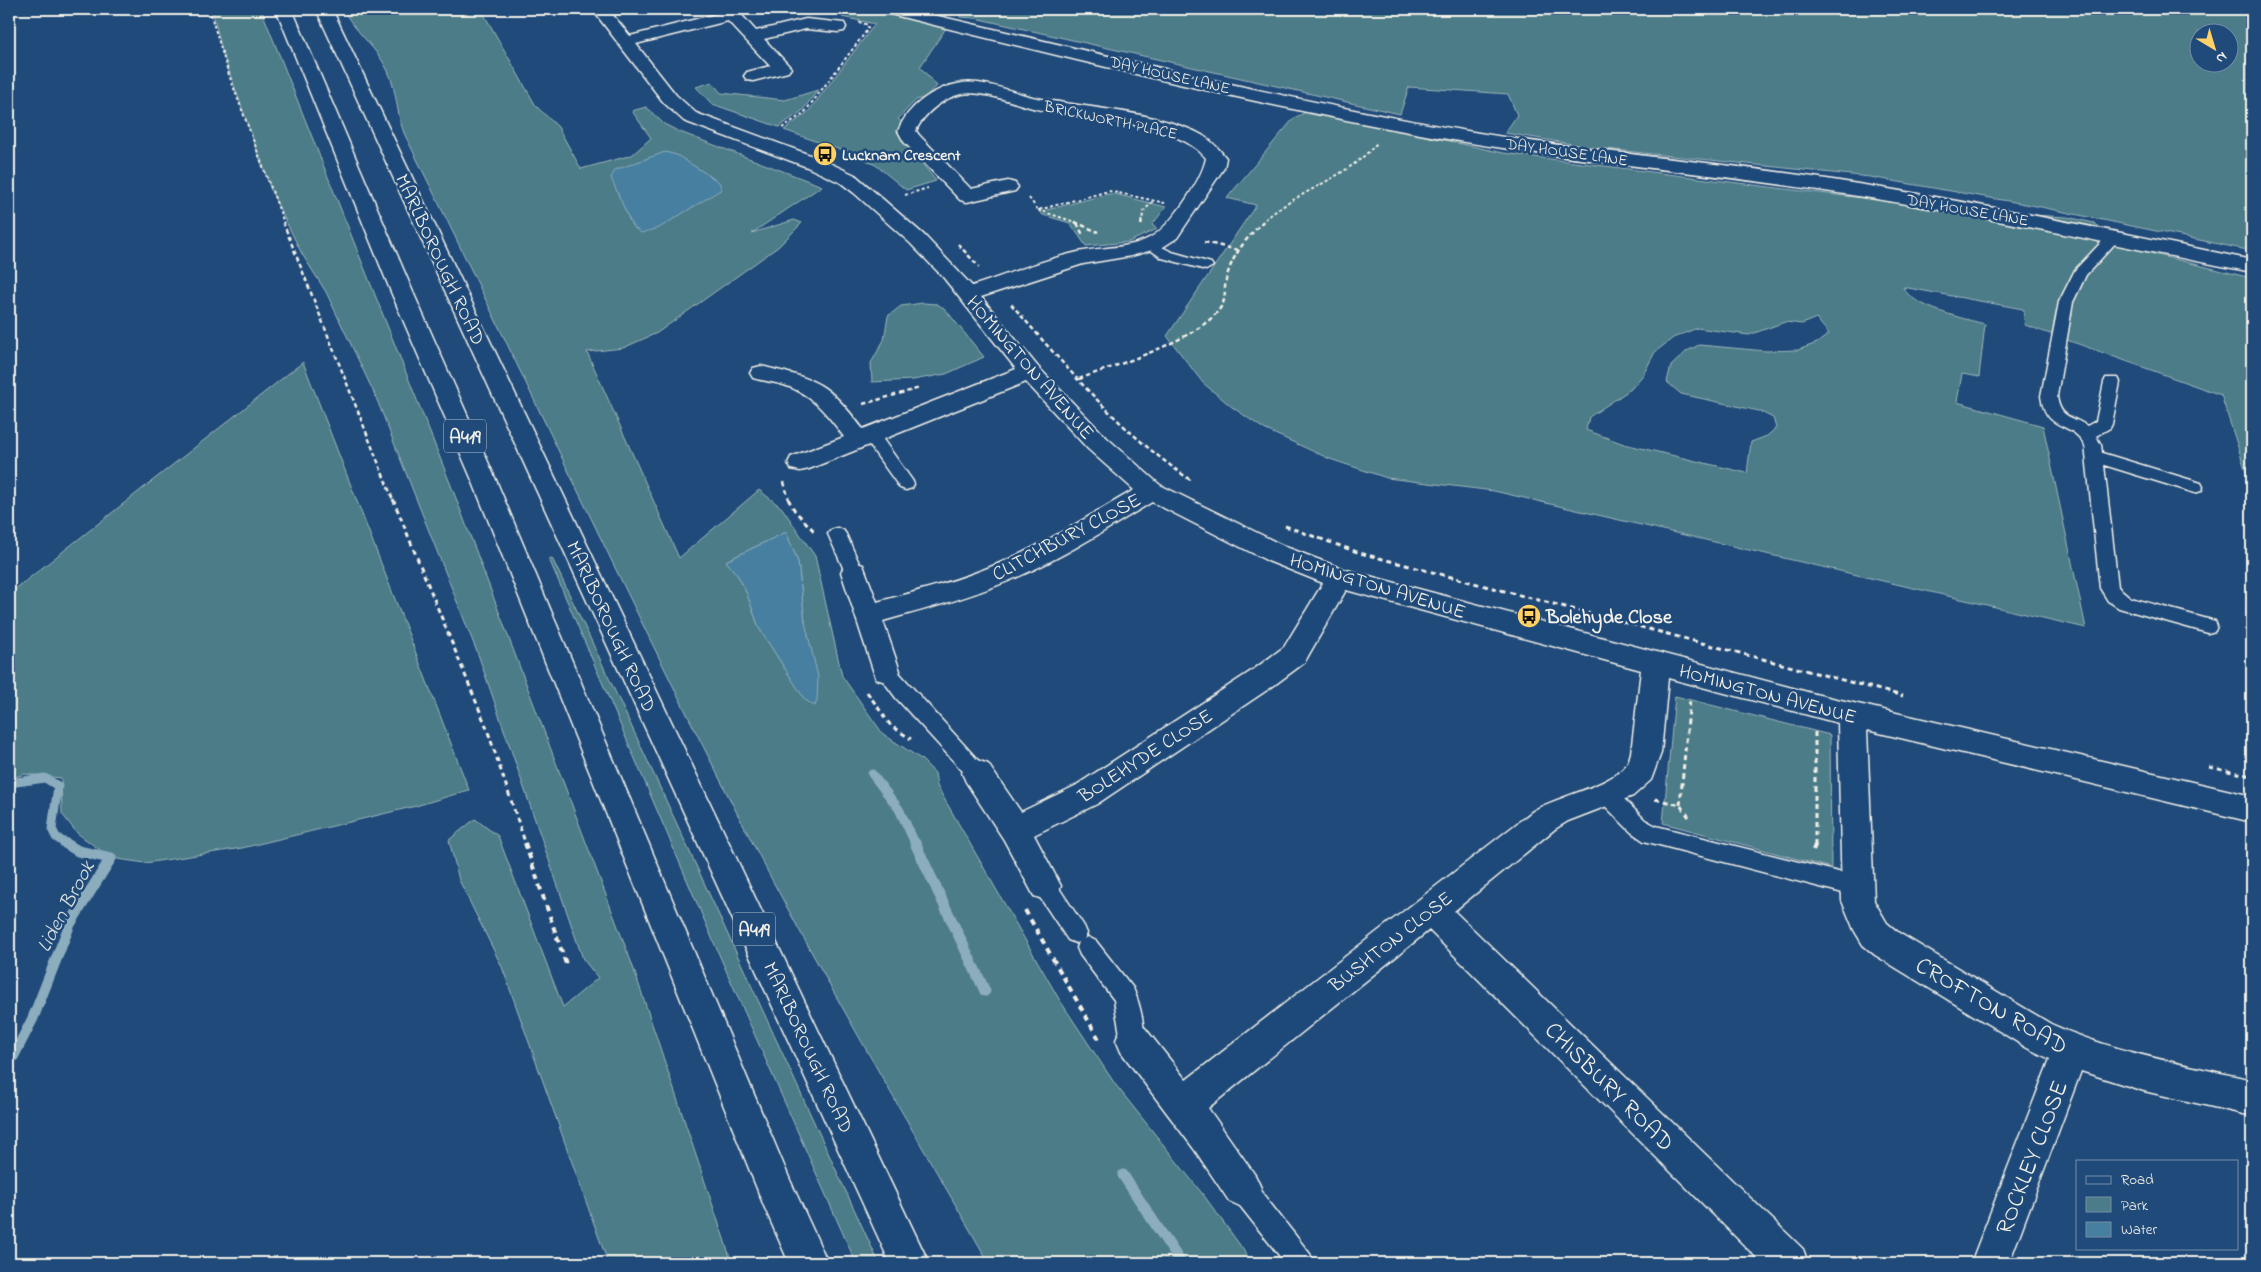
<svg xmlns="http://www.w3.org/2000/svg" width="2261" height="1272" font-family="'Indie Flower',sans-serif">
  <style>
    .green { fill: #4b7c88; stroke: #a0b6b8; fill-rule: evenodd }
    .water { fill: #467fa0; stroke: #8cadbd }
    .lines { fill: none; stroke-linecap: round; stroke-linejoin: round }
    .stream-far1 { stroke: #8cadbd; stroke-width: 9 }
    .stream { stroke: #8cadbd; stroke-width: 11 }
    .lane-casing { stroke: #f4f1e8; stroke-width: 3 }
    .street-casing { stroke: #f4f1e8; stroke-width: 3 }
    .highway-casing { stroke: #f4f1e8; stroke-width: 3 }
    .path-far3 { stroke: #f4f1e8; stroke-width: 2; stroke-dasharray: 3 2.5; stroke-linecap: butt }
    .path-far2 { stroke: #f4f1e8; stroke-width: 2.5; stroke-dasharray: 4.5 3; stroke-linecap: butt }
    .path-far1 { stroke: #f4f1e8; stroke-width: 3; stroke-dasharray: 5 4; stroke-linecap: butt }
    .path { stroke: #f4f1e8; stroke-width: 4; stroke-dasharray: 6 5; stroke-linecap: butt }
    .lane { fill: #1f4a7a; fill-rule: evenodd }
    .street { fill: #1f4a7a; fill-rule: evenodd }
    .highway { fill: #1f4a7a; fill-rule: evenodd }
    .labels { text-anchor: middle; stroke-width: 5; stroke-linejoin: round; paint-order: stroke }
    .far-street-label { font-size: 16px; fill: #f4f1e8; stroke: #1f4a7a }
    .far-poi-label { font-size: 16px; font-weight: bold; fill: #f4f1e8; stroke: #1f4a7a; text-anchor: start }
    .shield { fill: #1f4a7a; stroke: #b4bfc7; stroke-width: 1 }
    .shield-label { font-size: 19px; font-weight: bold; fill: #f4f1e8 }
    .street-label { font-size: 20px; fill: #f4f1e8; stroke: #1f4a7a }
    .poi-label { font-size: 20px; font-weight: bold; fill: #f4f1e8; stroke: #1f4a7a; text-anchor: start }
    .water-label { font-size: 21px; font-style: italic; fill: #dae0dd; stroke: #1f4a7a }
    .near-street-label { font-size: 24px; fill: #f4f1e8; stroke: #1f4a7a }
  </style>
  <rect width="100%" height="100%" fill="#1f4a7a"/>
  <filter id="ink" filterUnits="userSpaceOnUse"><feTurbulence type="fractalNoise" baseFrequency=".02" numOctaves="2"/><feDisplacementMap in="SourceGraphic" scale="10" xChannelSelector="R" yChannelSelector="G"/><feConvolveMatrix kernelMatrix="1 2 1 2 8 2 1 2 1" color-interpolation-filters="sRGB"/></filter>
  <g filter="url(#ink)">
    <path class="green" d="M 212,9 L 261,9 L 454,493 L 632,964 L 732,1263 L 608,1263 L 502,967 L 459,880 L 449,840 L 475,819 L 498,836 L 563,1007 L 598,978 L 583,959 L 479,657 L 375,395 L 326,292 L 302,254 L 272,193 L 222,51 Z
      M 343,9 L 481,9 L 536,106 L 558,127 L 581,169 L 632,155 L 651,138 L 632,111 L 646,107 L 664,124 L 680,132 L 822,186 L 752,233 L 794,220 L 802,223 L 778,247 L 657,333 L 623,348 L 587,352 L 679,558 L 759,490 L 782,508 L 815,556 L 842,676 L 883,734 L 921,759 L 935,773 L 937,786 L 1059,999 L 1115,1084 L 1205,1197 L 1253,1263 L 989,1263 C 904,1115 817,968 739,817 C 623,591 517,360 404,133 C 396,112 397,89 387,69 C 376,47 354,31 343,9 ZM 786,532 L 798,562 L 805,622 L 791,678 L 759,628 L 747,594 L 738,576 L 726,561 Z
      M 845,9 L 944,9 L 946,28 L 920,67 L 937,86 L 924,98 L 916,100 L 898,119 L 903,123 L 898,130 L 899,134 L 936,181 L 906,190 L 877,166 L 861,157 L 784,130 L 808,112 L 875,24 L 842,17 L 840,13 Z
      M 960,9 L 2252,9 L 2252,251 L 2031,205 L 1870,177 L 1597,148 L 1505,133 L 1517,115 L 1508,94 L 1409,87 L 1400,114 L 975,18 L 960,17 ZM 2198,32 L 2228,32 L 2228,62 L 2198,62 Z
      M 712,82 L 721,93 L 785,100 L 818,90 L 802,111 L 779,127 L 712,104 L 696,87 Z
      M 1306,112 L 1317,112 L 1503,153 L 1785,189 L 1981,212 L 2067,217 L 2094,223 L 2108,233 L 2117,245 L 2251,278 L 2252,281 L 2252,490 L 2221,395 L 2025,325 L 2023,309 L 1903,287 C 1911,307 1965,319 1985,324 L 1979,377 L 1962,374 L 1957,402 L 2043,426 L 2086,628 L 1494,491 L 1387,478 L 1330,459 L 1264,429 L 1232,407 L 1203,383 L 1167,336 L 1256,205 L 1227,198 L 1294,118 ZM 1816,318 L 1829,334 L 1817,343 L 1798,350 L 1766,351 L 1699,345 L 1687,351 L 1671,366 L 1667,382 L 1681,394 L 1759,411 L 1773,418 L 1776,428 L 1767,436 L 1751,442 L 1747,473 L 1624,444 L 1586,430 L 1589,417 L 1631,389 L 1643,375 L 1655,352 L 1673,338 L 1697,328 L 1749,335 L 1785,322 L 1802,324 Z
      M 1108,194 L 1115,194 L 1166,207 L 1152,225 L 1157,229 L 1129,242 L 1086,246 L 1070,223 L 1043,215 L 1039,212 Z
      M 923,303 L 937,304 L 945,309 L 984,357 L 946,374 L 913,380 L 872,382 L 871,363 L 884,340 L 888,316 L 901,306 Z
      M 303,362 L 469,790 L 416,806 L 242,848 L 145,863 L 111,858 L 77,833 L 62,814 L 61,778 L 25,774 L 9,779 L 9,594 Z
      M 552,558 C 664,792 770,1028 879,1263 L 856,1263 L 721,959 L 549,559 Z
      M 1675,696 L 1830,735 L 1831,868 L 1663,823 Z"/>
    <path class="water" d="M 665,152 L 677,155 L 719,182 L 722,189 L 659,228 L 641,233 L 632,226 L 611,178 L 615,170 Z
      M 786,532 L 798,562 L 805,622 L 818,677 L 817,700 L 815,706 L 805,700 L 759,628 L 747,594 L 738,576 L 726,561 Z"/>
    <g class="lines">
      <path class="stream-far1" d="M 872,774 L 899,809 L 916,845
        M 9,783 L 45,778 L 58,786 L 52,829 L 56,837 L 67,845"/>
      <path class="stream" d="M 915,843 L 985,991
        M 9,1065 L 33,1018 L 70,924 L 111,858 L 78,851 L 65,843
        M 1123,1175 L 1181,1263"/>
      <g class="lane-casing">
        <path id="lane" d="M 2114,233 L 2121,237 L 2086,275 L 2073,302 L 2057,396 C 2060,419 2071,415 2087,426 L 2096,421 L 2104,382 L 2106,378 L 2118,378 L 2120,382 L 2112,424 L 2110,428 L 2096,436 L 2101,445 L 2102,453 L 2201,483 L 2203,487 L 2201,491 L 2195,493 L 2104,465 L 2118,587 L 2131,598 L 2215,621 L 2217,626 L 2215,631 L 2208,633 L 2119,608 L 2108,601 L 2100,588 L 2085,445 C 2070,419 2046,433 2041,396 L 2059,302 L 2075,270 L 2109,234 Z
          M 1150,241 L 1172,252 L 1211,263 L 1213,266 L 1206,270 L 1162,258 L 1143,245 Z
          M 871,429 L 877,431 L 912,480 L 914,484 L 912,488 L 906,490 L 900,488 L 865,439 L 863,435 L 865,431 Z
          M 837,528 L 843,530 L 846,534 L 863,572 L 860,577 L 854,579 L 848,577 L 845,572 L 828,534 L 831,530 Z
          M 886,663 L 893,666 L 984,767 L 987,773 L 984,779 L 977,782 L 970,779 L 896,698 L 876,671 L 879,666 Z
          M 1605,784 L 1612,787 L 1645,820 L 1656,826 L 1858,877 L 1866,880 L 1869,887 L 1866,894 L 1858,897 L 1644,841 L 1631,832 L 1598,799 L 1595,793 L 1598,787 Z
          M 1045,876 L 1053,879 L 1084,926 L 1087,933 L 1085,939 L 1088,937 L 1096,941 L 1133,988 C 1140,1004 1148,1033 1141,1048 L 1133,1052 L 1125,1048 L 1121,1040 L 1114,1000 L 1080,955 L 1077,948 L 1079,942 L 1076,943 L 1068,940 L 1037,893 L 1034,886 L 1037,879 Z
          M 1242,1175 L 1251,1179 L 1310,1254 L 1314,1263 L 1285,1263 L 1233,1197 L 1229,1188 L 1233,1179 Z"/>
      </g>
      <g class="street-casing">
        <path id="street" d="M 592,9 L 608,9 L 630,36 L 732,10 L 738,11 L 756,31 L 806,19 L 844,23 L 846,27 L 844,31 L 838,32 L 806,29 L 764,39 L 791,68 L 788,72 L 753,81 L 747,80 L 744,76 L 747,72 L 770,66 L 728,21 L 636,44 L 676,95 L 696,113 L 821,159 L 855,175 L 924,235 L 972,286 C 1007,275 1042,260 1078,252 C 1101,247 1128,249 1149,238 C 1170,228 1202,180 1206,158 C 1176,121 1083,119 1037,109 C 1016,104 983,90 962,94 C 944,97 923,114 916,131 L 919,135 L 971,189 L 1008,181 L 1015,183 L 1018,187 L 1015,191 L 967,202 L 960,200 L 904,142 L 898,131 C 908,105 935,87 962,83 C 986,80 1014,93 1037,98 C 1089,109 1145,110 1194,131 C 1208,137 1217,146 1226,158 L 1224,168 L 1177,238 L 1163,247 L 1131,256 L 1083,264 L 981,297 L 1038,367 L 1106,437 L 1160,485 L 1286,547 L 1343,569 L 1815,694 L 2252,796 L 2252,822 L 1867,730 L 1874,901 L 1887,923 L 1899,933 L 2051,1024 C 2115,1053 2184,1064 2252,1080 L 2252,1116 L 2144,1091 L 2081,1071 L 2009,1263 L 1971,1263 L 2050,1059 L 2027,1048 L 1875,955 L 1863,945 L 1854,930 L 1842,901 L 1838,723 L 1668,678 L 1661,753 L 1651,780 L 1633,796 L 1568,821 L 1555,829 L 1454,911 L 1803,1249 L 1808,1263 L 1762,1263 L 1429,930 L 1208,1108 L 1255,1175 L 1261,1188 L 1255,1201 L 1242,1207 L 1229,1201 L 1194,1149 L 1121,1052 L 1116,1040 L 1121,1028 L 1133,1023 L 1145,1028 L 1186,1080 L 1533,811 C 1558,796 1612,786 1627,764 C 1629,761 1630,756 1631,753 L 1641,670 L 1346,590 L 1304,663 L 1273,686 L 1097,804 L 1034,835 L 1061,886 L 1056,896 L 1045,900 L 1034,896 L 1004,840 L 966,782 L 962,773 L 966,764 L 977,760 L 988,764 L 1021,812 L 1075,786 L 1253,670 L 1284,647 L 1323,583 L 1268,561 L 1152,502 C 1109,528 1067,555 1022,575 C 978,595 930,608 883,621 L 900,671 L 896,679 L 886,682 L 876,679 L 841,572 L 845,565 L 854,562 L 863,565 L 877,602 C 919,591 961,580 1000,563 C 1047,543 1090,515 1134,490 L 1088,449 L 1026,382 L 809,469 L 800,471 L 791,469 L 788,463 L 791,457 L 844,437 C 828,415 811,393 784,385 C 774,382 763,381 753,378 L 750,373 L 753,368 L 761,366 C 818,380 826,381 863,429 L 1016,369 L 943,277 L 910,243 L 854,193 L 841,183 L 807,167 L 684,121 L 664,103 Z
          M 880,9 L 908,9 C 1098,53 1287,101 1479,133 C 1592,152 1706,161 1820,178 C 1965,200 2109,230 2252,260 L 2252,272 C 2108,244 1964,211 1818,190 C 1691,171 1563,160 1436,137 C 1250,104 1066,58 882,12 Z"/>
      </g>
      <g class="highway-casing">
        <path id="highway" d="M 276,9 L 292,9 L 413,292 L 496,480 L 790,1180 L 828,1263 L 789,1263 L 764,1206 L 472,480 L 391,292 Z
          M 316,9 L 332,9 L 929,1263 L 890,1263 Z"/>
      </g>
      <path class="path-far3" d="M 209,9 L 229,75 L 284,223
        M 782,128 L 804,113 L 868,29 L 868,25 L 859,22
        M 905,195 L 928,188
        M 1029,198 L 1038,210 L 1109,191 L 1165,203
        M 1038,210 L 1078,223
        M 1141,223 L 1144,211 L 1154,200
        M 1261,223 C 1296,191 1345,180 1377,143"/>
      <path class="path-far2" d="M 283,222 L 393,500
        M 1075,222 L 1098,232
        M 1077,223 L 1083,235
        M 1141,225 L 1142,222
        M 1204,242 L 1238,250
        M 958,244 L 979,267
        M 1011,304 C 1067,368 1121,433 1192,481
        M 1079,379 C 1113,366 1209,337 1223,303 C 1226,296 1224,287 1226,280 C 1231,257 1246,238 1263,222
        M 863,404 L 920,388
        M 784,482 L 789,500"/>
      <path class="path-far1" d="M 393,499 L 486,726 L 526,845
        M 788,499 L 795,511 L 815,532
        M 1285,526 L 1360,553 L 1903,696
        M 867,692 L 891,726 L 911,739
        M 1815,732 L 1815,845
        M 2209,767 L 2252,776
        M 1655,799 L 1680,805 L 1689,817
        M 1680,805 L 1690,699"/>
      <path class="path" d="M 525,843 L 566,964
        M 1813,850 L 1816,843
        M 1025,910 L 1100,1041"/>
      <use href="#lane" class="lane"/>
      <use href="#street" class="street"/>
      <use href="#highway" class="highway"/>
    </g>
  </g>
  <defs>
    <g id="bus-disc" transform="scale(1.25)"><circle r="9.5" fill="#ffd166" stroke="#1f4a7a"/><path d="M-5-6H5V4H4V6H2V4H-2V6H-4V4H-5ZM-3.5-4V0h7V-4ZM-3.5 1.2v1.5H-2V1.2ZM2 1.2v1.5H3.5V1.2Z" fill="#111"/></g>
  </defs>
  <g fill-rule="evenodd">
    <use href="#bus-disc" x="825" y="154"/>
    <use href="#bus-disc" x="1529" y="616"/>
  </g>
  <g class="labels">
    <g class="far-street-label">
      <text transform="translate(1170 74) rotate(13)" y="6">DAY HOUSE LANE</text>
      <text transform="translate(1111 119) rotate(12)" y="6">BRICKWORTH PLACE</text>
      <text transform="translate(1567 151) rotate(8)" y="6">DAY HOUSE LANE</text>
      <text transform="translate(1968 209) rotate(10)" y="6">DAY HOUSE LANE</text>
    </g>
    <g class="far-poi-label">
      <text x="842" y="160">Lucknam Crescent</text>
    </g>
    <g class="shield">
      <rect x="444" y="419.5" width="42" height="33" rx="4"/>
      <rect x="733" y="912.5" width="42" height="33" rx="4"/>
    </g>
    <g class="shield-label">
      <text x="465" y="443">A419</text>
      <text x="754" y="936">A419</text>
    </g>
    <g class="street-label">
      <text transform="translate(441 259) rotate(65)" y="7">MARLBOROUGH ROAD</text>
      <text transform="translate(1031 367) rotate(49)" y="7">HOMINGTON AVENUE</text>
      <text transform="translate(1066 536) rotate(-28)" y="7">CLITCHBURY CLOSE</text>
      <text transform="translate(1378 585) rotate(17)" y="7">HOMINGTON AVENUE</text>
      <text transform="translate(612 626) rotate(65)" y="7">MARLBOROUGH ROAD</text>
      <text transform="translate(1768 693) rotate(15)" y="7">HOMINGTON AVENUE</text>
      <text transform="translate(1145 755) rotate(-33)" y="7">BOLEHYDE CLOSE</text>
      <text transform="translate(1390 941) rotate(-38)" y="7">BUSHTON CLOSE</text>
      <text transform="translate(809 1047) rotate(65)" y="7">MARLBOROUGH ROAD</text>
    </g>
    <g class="poi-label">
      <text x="1546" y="623">Bolehyde Close</text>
    </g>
    <g class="water-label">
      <text transform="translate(65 906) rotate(-62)" y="7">Liden Brook</text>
    </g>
    <g class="near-street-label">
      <text transform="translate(1992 1005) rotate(30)" y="8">CROFTON ROAD</text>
      <text transform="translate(1610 1086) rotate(45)" y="8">CHISBURY ROAD</text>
      <text transform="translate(2031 1157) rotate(-69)" y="8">ROCKLEY CLOSE</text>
    </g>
  </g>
  <rect width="2261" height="1272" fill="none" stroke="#1f4a7a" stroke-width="30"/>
  <rect x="15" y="15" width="2231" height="1242" fill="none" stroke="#f4f1e8" stroke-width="2" filter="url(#ink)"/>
  <rect x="2076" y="1160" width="162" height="90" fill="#1f4a7a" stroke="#748da6"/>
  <rect x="2086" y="1176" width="25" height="8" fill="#1f4a7a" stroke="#748da6"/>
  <text x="2121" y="1184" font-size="15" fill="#f4f1e8">Road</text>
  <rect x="2086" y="1197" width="25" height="15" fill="#4b7c88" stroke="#748da6"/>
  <text x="2121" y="1210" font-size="15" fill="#f4f1e8">Park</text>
  <rect x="2086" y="1222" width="25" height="15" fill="#467fa0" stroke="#748da6"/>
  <text x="2121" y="1234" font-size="15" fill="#f4f1e8">Water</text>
  <g transform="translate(2214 48) rotate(142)"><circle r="24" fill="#1f4a7a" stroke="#748da6"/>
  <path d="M0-4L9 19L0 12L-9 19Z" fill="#ffd166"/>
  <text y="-8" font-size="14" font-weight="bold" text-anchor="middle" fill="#f4f1e8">N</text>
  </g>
</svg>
